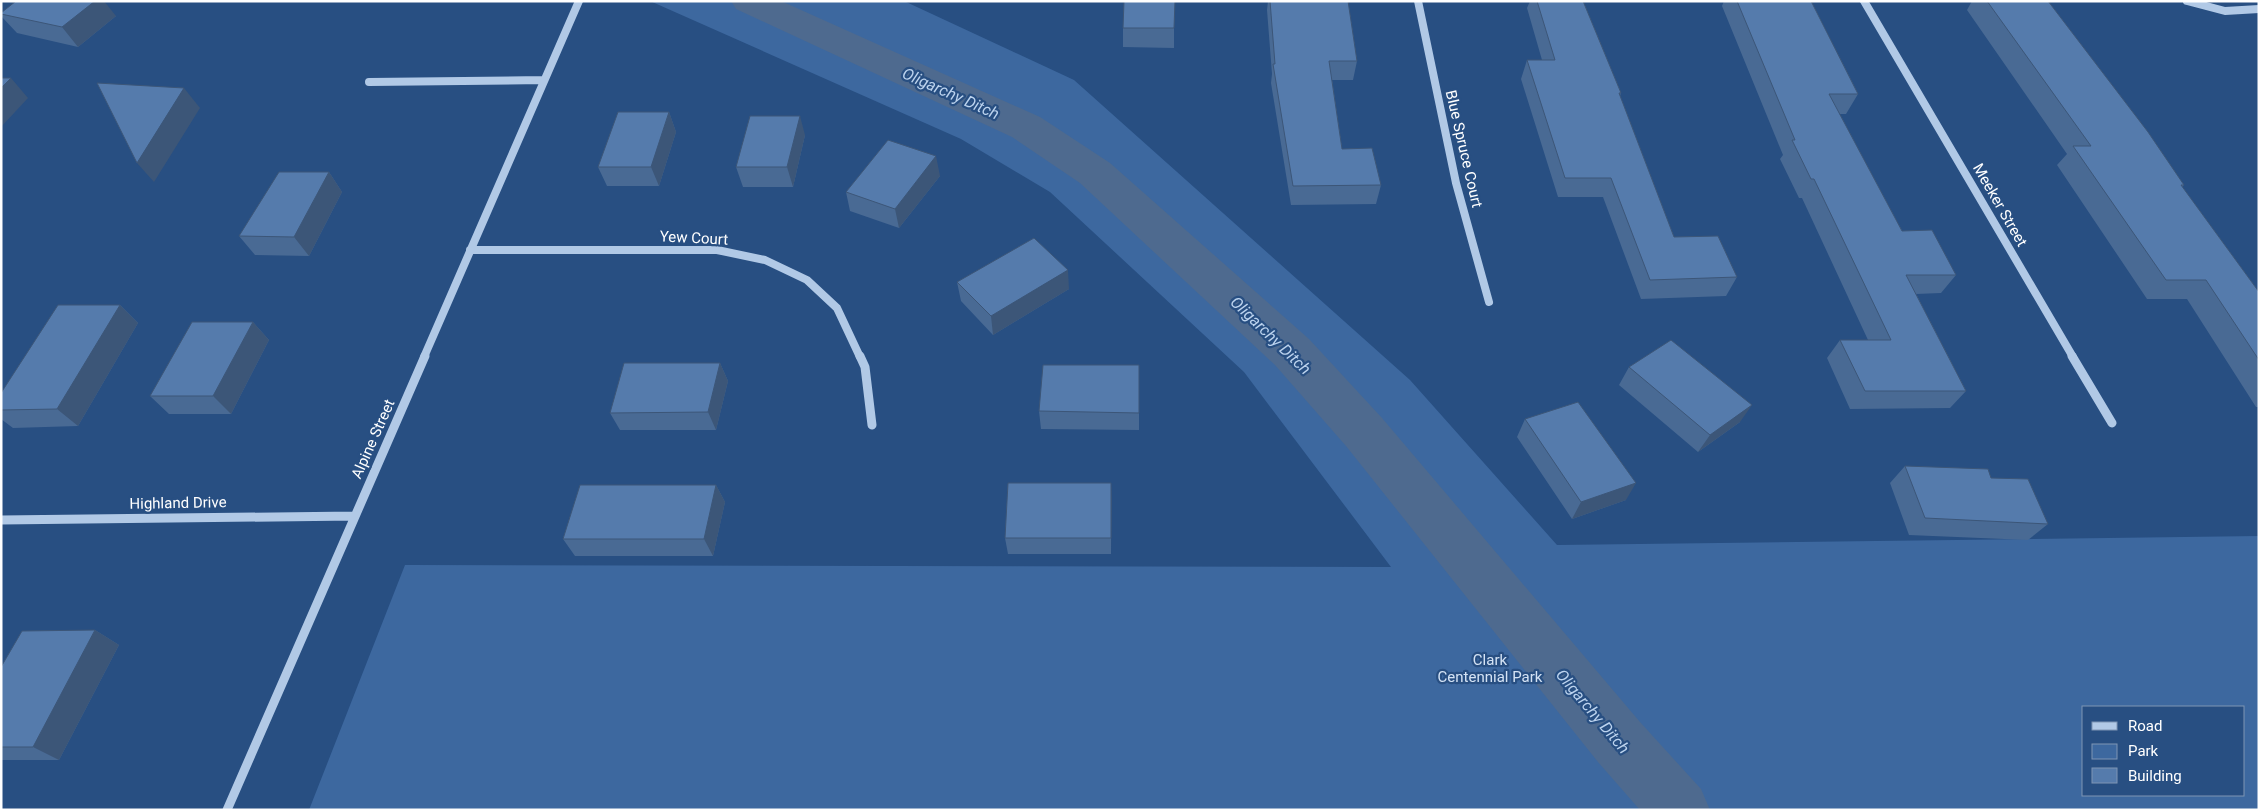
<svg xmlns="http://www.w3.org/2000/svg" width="2260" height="811" font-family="Roboto,sans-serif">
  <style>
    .green { fill: #3d689f; fill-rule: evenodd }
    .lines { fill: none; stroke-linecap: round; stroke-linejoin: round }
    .canal { fill: #4e6a8f; fill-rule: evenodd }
    .minor-far1 { stroke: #b1c9e6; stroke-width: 8 }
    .minor { stroke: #b1c9e6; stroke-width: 9 }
    .wall { fill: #496a94 }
    .shaded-wall { fill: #3c5678 }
    .building { fill: #557bac; stroke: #3c5678 }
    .labels { text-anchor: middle; stroke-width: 4.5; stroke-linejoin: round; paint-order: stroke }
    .street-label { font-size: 15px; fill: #fff; stroke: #284f82 }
    .park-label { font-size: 15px; fill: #d4e3f5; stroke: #284f82 }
    .water-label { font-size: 16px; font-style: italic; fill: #bcd3ee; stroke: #284f82 }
  </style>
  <rect width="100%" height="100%" fill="#284f82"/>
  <path class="green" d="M 650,1 L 904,1 L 1074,80 L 1410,380 L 1557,545 L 2259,536 L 2259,810 L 309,810 L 405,565 L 1391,567 L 1244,372 L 1050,192 L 961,139 ZM 2084,707 L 2244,707 L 2244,795 L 2084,795 Z"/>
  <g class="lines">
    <path class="canal" d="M 731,1 L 781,1 L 1040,117 L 1110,163 L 1309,339 L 1382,418 L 1640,722 L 1701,789 L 1710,810 L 1640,810 L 1598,762 L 1346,446 L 1275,365 L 1080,183 L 1012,137 L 736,9 Z"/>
    <path class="minor-far1" d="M 1418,1 L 1456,183 L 1489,302
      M 1864,1 L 2073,357
      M 2187,1 L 2225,11 L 2259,9
      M 369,82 L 544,80
      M 470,250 L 717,250 L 765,260 L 807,280 L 837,308 L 860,357
      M 424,357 L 579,1"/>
    <path class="minor" d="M 860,356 L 865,367 L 872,425
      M 2072,356 L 2112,423
      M 1,520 L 355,516
      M 227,810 L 425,356"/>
  </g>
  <path class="wall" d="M 1268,1 L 1348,1 L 1357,61 L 1353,80 L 1332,80 L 1342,149 L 1381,185 L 1376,204 L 1291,205 L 1271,83 L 1272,74 L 1267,10 Z
    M 1530,1 L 1583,1 L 1621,93 L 1620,96 L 1674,237 L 1737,277 L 1726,296 L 1641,299 L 1603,197 L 1558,197 L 1521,79 L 1527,60 L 1542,60 L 1527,8 Z
    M 1724,1 L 1811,1 L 1858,94 L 1846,114 L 1839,114 L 1902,231 L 1956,275 L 1941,293 L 1916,294 L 1966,391 L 1950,408 L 1850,409 L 1827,358 L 1840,340 L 1868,340 L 1802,198 L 1799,198 L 1780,159 L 1783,155 L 1722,6 Z
    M 1972,1 L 2048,1 L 2184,185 L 2182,187 L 2259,292 L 2259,407 L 2256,407 L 2187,299 L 2147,299 L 2057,165 L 2067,154 L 1967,10 Z
    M 1,14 L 116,16 L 78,47 L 17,33 L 1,16 Z
    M 1123,28 L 1174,28 L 1174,48 L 1123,47 Z
    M 669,112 L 676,132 L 659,186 L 607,186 L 598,167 Z
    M 805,135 L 793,187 L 743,187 L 736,167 Z
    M 329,172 L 342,192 L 309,256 L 255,255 L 239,236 Z
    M 940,176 L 899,228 L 850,211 L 846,192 Z
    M 957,282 L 1069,289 L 993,335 L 961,301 Z
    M 120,305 L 138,323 L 78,426 L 13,428 L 1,419 L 1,393 Z
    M 253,322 L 269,340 L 231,414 L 169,414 L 150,396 Z
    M 720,363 L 728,381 L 716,430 L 620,430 L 610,413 Z
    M 1139,365 L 1139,430 L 1041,429 L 1039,411 Z
    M 1629,367 L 1740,422 L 1698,452 L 1619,385 Z
    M 1525,419 L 1626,500 L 1572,519 L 1517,437 Z
    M 1905,466 L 1991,478 L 2048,524 L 2028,540 L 1909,535 L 1890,483 Z
    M 1111,483 L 1111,554 L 1008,554 L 1005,538 Z
    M 716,485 L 725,502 L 713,556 L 575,556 L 563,539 Z
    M 95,630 L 119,645 L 59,760 L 1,760 L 1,667 Z"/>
  <path class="shaded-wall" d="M 95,1 L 104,1 L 116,16 L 78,47 L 62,27 Z
    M 11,78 L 28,98 L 1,127 L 1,88 Z
    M 184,88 L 200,108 L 154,182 L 137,163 Z
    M 669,112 L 676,132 L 659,186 L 651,167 Z
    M 800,116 L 805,135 L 793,187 L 787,167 Z
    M 936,156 L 940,176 L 899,228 L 895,209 Z
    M 329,172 L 342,192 L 309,256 L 294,237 Z
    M 1068,270 L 1069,289 L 993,335 L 991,316 Z
    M 120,305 L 138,323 L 78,426 L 57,409 Z
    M 253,322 L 269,340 L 231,414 L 213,396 Z
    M 720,363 L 728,381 L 716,430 L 708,412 Z
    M 1752,405 L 1740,422 L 1698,452 L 1710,435 Z
    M 1111,483 L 1112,500 L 1111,554 Z
    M 1636,483 L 1626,500 L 1572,519 L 1581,502 Z
    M 716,485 L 725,502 L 713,556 L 704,539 Z
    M 95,630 L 119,645 L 59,760 L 33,747 Z"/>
  <path class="building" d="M 16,1 L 95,1 L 62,27 L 1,14 L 1,13 Z
    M 1124,1 L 1175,1 L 1174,28 L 1123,28 Z
    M 1270,1 L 1348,1 L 1357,61 L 1329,61 L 1342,149 L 1372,148 L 1381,185 L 1293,186 L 1273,64 L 1275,64 Z
    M 1537,1 L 1583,1 L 1621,93 L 1619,93 L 1674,237 L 1718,236 L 1737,277 L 1650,280 L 1611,178 L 1565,178 L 1527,60 L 1555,60 Z
    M 1737,1 L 1811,1 L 1858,94 L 1829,94 L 1902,231 L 1932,230 L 1956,275 L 1906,275 L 1966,391 L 1865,391 L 1840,340 L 1891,340 L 1814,179 L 1811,179 L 1792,140 L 1795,140 Z
    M 1987,1 L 2048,1 L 2148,132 L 2184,185 L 2181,185 L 2259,292 L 2259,360 L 2206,280 L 2166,280 L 2073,146 L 2091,146 Z
    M 1,78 L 11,78 L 1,88 Z
    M 97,83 L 184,88 L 137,163 Z
    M 618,112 L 669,112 L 651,167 L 598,167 Z
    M 750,116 L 800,116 L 787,167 L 736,167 Z
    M 888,140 L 936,156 L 895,209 L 846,192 Z
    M 279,172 L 329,172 L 294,237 L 239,236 Z
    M 1034,238 L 1068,270 L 991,316 L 957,282 Z
    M 58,305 L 120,305 L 57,409 L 1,410 L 1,393 Z
    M 192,322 L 253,322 L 213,396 L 150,396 Z
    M 1671,340 L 1752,405 L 1710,435 L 1629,367 Z
    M 624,363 L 720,363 L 708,412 L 610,413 Z
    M 1043,365 L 1139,365 L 1139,413 L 1039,411 Z
    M 1578,402 L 1636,483 L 1581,502 L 1525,419 Z
    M 1905,466 L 1988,469 L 1991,478 L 2028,479 L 2048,524 L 1925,518 Z
    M 1008,483 L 1111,483 L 1111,538 L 1005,538 Z
    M 580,485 L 716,485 L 704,539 L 563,539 Z
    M 95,630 L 33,747 L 1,747 L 1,667 L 22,631 Z"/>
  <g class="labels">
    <g class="street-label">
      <text transform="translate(1464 149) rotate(77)" y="5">Blue Spruce Court</text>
      <text transform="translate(2000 205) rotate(60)" y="5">Meeker Street</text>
      <text transform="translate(694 238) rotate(3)" y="5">Yew Court</text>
      <text transform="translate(373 439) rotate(-66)" y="5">Alpine Street</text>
      <text transform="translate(178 503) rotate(-1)" y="5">Highland Drive</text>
    </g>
    <g class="park-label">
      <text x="1490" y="665">Clark<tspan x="1490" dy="17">Centennial Park</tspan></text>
    </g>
    <g class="water-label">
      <text transform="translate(951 93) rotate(24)" y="6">Oligarchy Ditch</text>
      <text transform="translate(1271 335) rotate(44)" y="6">Oligarchy Ditch</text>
      <text transform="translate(1593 711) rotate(50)" y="6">Oligarchy Ditch</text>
    </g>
  </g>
  <rect width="2260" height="811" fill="none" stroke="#ffffff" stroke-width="5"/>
  <rect x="2082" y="706" width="162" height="90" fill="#284f82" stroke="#7e95b4"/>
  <rect x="2092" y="722" width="25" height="8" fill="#b1c9e6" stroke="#7e95b4"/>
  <text x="2128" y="731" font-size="15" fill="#ffffff">Road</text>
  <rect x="2092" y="744" width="25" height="15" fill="#3d689f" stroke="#7e95b4"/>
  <text x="2128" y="756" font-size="15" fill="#ffffff">Park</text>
  <rect x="2092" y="768" width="25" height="15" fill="#557bac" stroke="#7e95b4"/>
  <text x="2128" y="781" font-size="15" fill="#ffffff">Building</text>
</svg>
